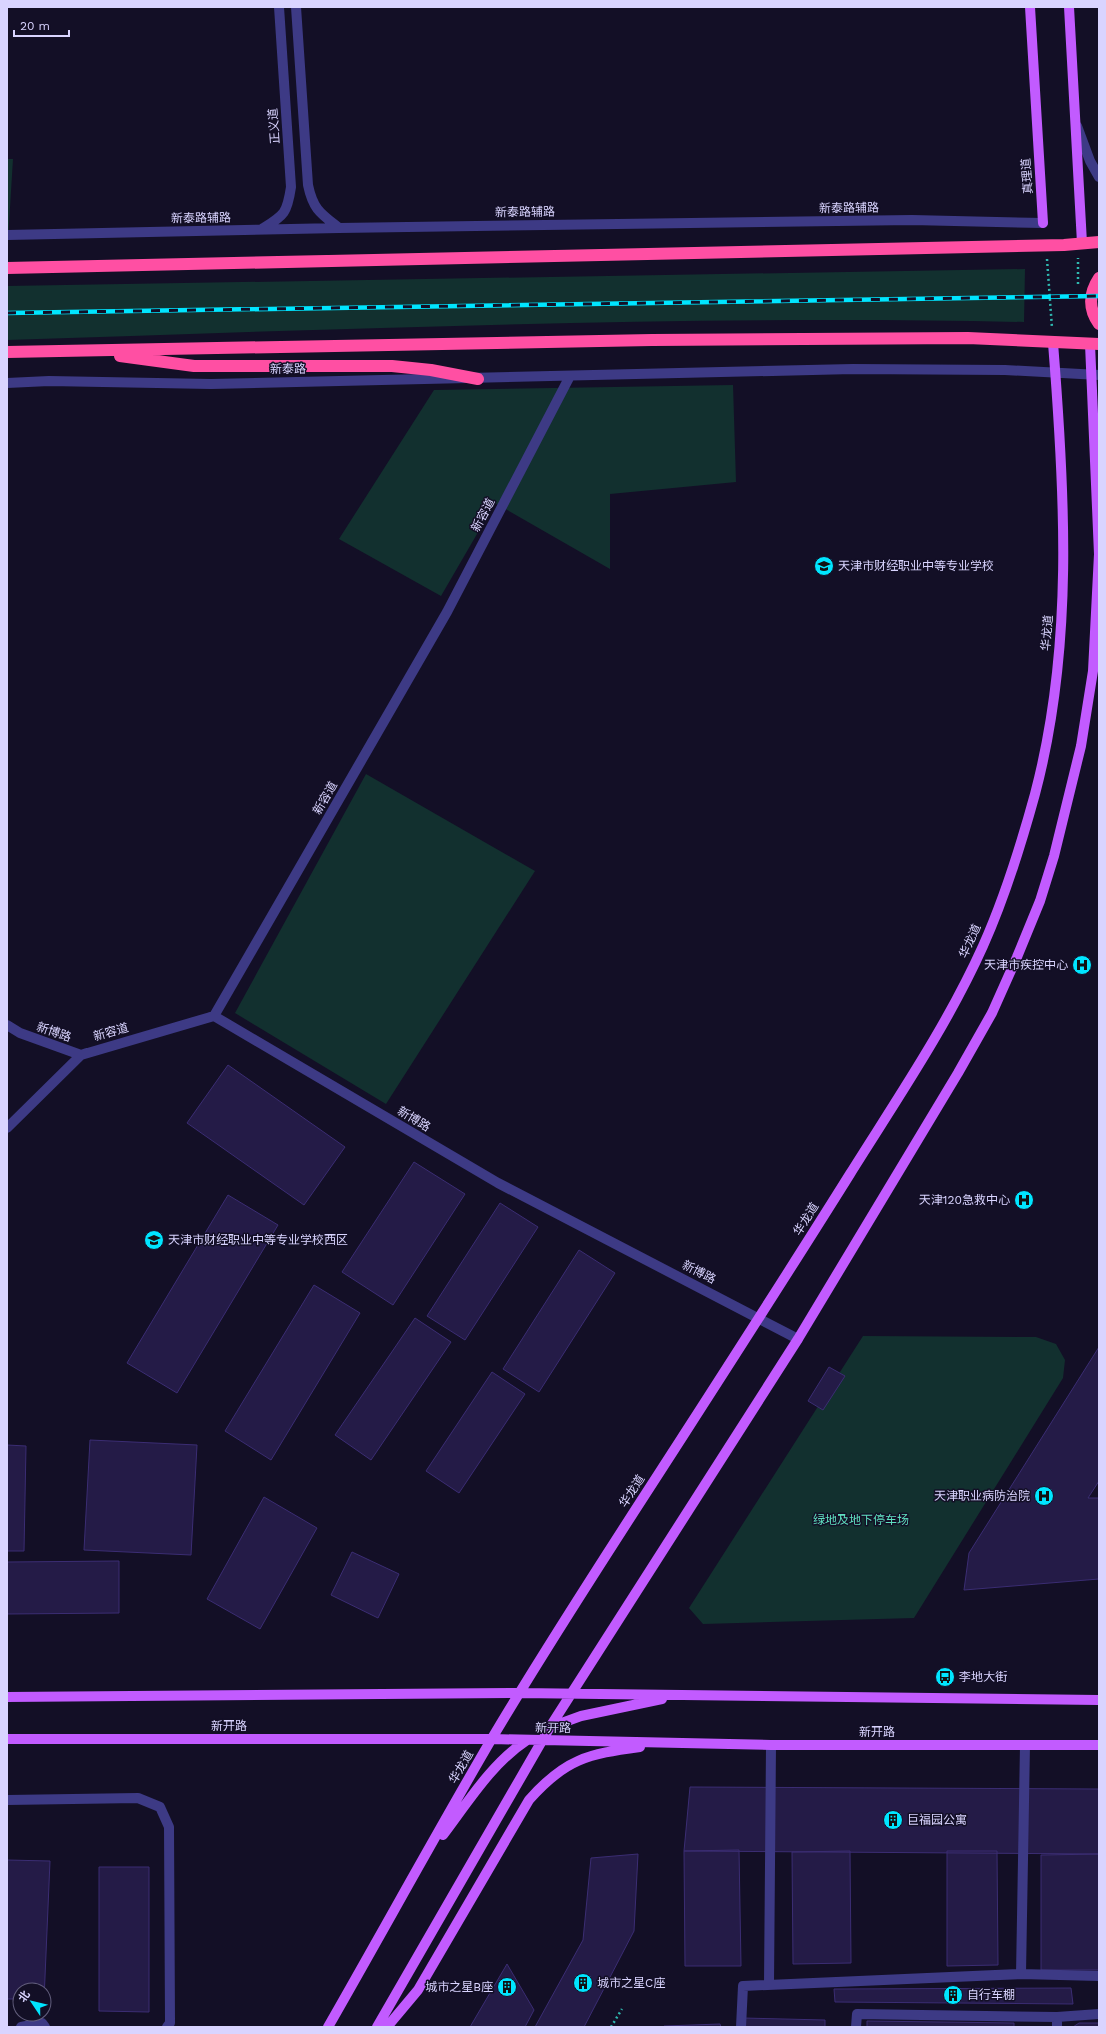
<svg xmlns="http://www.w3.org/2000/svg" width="1106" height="2034" font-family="'Work Sans','Noto Sans SC',sans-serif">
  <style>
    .green { fill: #12302f }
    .building { fill: #241b47; stroke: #3b2d73 }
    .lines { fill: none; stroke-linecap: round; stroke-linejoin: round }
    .path { stroke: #2fb8b0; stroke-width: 2.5; stroke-dasharray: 2 3; stroke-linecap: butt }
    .minor { stroke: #3d3a85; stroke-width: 10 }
    .major { stroke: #c25bff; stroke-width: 10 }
    .highway { stroke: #ff4fa3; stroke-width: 12 }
    .rail-casing { stroke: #00e5ff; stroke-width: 4.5 }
    .rail { stroke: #130f26; stroke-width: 3; stroke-dasharray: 9; stroke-linecap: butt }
    .labels { text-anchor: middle; stroke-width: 3; stroke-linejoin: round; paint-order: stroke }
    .street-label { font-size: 12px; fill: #d9d4ff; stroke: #130f26 }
    .poi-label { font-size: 12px; fill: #d9d4ff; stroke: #130f26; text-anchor: start }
    .park-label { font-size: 12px; fill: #5fe0c0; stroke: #130f26 }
  </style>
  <rect width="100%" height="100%" fill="#130f26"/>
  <path class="green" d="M 7,159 L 13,159 L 7,256 Z
    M 1025,269 L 1024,322 C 685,315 346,329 7,340 L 7,286 Z
    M 733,385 L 736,482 L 610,494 L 610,569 L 495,503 L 441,596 L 339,539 L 434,390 Z
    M 366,774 L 535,871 L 386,1104 L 235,1013 Z
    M 863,1336 L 1036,1337 L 1056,1344 L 1065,1360 L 1063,1378 L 914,1618 L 703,1624 L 689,1608 Z"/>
  <path class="building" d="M 228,1065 L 345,1147 L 304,1205 L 187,1123 Z
    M 414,1162 L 465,1194 L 393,1305 L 342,1272 Z
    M 228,1195 L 278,1225 L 177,1393 L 127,1363 Z
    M 500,1203 L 538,1227 L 465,1340 L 427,1316 Z
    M 579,1250 L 615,1273 L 539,1392 L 503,1369 Z
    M 314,1285 L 360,1313 L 271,1460 L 225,1431 Z
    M 415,1318 L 451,1342 L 371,1460 L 335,1435 Z
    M 1099,1347 L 1099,1481 L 1088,1498 L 1099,1498 L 1099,1579 L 964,1590 L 969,1553 Z
    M 829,1367 L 845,1376 L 823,1410 L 808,1401 Z
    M 492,1372 L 525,1394 L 459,1493 L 426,1471 Z
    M 90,1440 L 197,1445 L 191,1555 L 84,1550 Z
    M 7,1445 L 26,1446 L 24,1551 L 7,1551 Z
    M 264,1497 L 317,1528 L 260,1629 L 207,1599 Z
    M 352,1552 L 399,1574 L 378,1618 L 331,1595 Z
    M 119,1561 L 119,1613 L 7,1614 L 7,1562 Z
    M 690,1787 L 1099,1789 L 1099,1854 L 684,1851 Z
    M 739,1850 L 741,1966 L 685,1966 L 684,1851 Z
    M 850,1851 L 851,1963 L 793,1964 L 792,1852 Z
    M 947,1851 L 997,1851 L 998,1965 L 947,1966 Z
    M 638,1854 L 634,1931 L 584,2027 L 535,2027 L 583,1940 L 591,1858 Z
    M 1099,1854 L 1099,1970 L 1041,1970 L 1041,1855 Z
    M 7,1860 L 50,1861 L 44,2000 L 44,1990 L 20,1990 L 20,1999 L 7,1999 Z
    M 99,1867 L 149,1867 L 149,2012 L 99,2011 Z
    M 507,1964 L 534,2010 L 525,2027 L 470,2027 Z
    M 1071,1988 L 1073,2004 L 835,2002 L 834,1989 Z
    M 743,2018 L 825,2020 L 825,2027 L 743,2027 Z
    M 867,2021 L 1014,2023 L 1014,2027 L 867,2027 Z
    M 1079,2023 L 1099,2023 L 1099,2027 L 1073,2027 Z
    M 720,2024 L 721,2027 L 663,2027 L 664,2026 Z"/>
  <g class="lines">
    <path class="path" d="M 1047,259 L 1052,328
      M 1078,284 L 1078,258
      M 611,2027 L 622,2009"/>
    <path class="minor" d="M 296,7 L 308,185 C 313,209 320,213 339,228
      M 1077,126 L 1090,161 L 1099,177
      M 262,229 C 284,215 287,214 291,187 L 279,7
      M 7,235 L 339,228 L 837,221 L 912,220 L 1043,223
      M 7,383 L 49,381 L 211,384 L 853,369 L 1005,370 L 1099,375
      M 210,1017 L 214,1016 L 498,1183 L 798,1339
      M 7,1025 L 20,1033 L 81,1055 L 87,1053
      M 7,1128 L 81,1055 L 214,1016 L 447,612 L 570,376
      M 7,1800 L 138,1798 L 160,1807 L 169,1827 L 170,2023 L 167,2027
      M 1021,1974 L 1099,1976
      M 769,1984 L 771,1745
      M 21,2027 L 42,2023 L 45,2027
      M 741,2027 L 743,1986 L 1021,1974 L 1025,1745
      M 856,2027 L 857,2014 L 1057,2017 L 1099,2014
      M 1057,2027 L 1057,2017"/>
    <path class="major" d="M 1030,7 L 1043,223
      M 1069,7 L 1082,243
      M 7,1697 L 519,1693 L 1099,1700
      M 548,1728 L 581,1716 L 662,1699
      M 7,1739 L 492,1739 L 771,1745 L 1099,1745
      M 443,1835 C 468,1802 492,1763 527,1740
      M 328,2027 C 383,1931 436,1834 491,1740 C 552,1637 618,1537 683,1436 C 739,1349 795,1262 850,1174 C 897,1099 947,1026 983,946 C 1005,897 1021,845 1035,794 C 1074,647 1065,493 1053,343
      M 377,2027 L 550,1727 L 798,1339 L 958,1073 L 992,1013 L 1017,957 L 1040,901 L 1054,856 L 1081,746 L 1093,671 L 1099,554 L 1090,344
      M 387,2027 L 418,1990 L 529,1800 C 565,1759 588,1754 640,1747"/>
    <path class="highway" d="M 7,268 L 1064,245 L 1099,242
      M 1099,278 C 1089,293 1088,309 1099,324
      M 7,352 L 652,340 L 968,338 L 1099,344
      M 120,356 L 194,366 L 392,366 L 431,370 L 478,379"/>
    <g class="rail-casing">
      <path id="rail" d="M 7,313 L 1099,296"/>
    </g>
    <use href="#rail" class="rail"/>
  </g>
  <defs>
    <g id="school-disc" transform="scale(1)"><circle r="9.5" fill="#00e5ff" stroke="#130f26"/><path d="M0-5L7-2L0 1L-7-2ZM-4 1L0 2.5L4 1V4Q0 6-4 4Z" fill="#111"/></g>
    <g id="hospital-disc" transform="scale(1)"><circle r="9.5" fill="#00e5ff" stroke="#130f26"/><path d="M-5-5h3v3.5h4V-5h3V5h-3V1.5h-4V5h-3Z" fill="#111"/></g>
    <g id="bus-disc" transform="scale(1)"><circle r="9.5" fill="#00e5ff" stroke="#130f26"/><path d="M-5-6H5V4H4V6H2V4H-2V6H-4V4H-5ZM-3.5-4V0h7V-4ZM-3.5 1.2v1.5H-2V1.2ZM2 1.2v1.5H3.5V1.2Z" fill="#111"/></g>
    <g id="building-disc" transform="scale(1)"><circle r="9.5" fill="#00e5ff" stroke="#130f26"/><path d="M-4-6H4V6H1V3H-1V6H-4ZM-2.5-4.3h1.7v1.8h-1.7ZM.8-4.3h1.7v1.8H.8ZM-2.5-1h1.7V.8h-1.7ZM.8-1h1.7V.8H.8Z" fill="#111"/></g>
  </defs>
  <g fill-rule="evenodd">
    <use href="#school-disc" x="824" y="566"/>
    <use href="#hospital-disc" x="1082" y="965"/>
    <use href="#hospital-disc" x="1024" y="1200"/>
    <use href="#school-disc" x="154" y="1240"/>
    <use href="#hospital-disc" x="1044" y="1496"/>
    <use href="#bus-disc" x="945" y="1677"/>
    <use href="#building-disc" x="893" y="1820"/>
    <use href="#building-disc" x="583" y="1983"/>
    <use href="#building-disc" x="507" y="1987"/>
    <use href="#building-disc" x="953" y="1995"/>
  </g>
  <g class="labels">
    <g class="street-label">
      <text transform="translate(274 126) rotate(-94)" y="4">正义道</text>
      <text transform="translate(1027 176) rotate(-94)" y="4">真理道</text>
      <text transform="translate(849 208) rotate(-1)" y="4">新泰路辅路</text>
      <text transform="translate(525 212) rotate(-1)" y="4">新泰路辅路</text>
      <text transform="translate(201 218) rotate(-1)" y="4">新泰路辅路</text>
      <text transform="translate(288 369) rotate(-1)" y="4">新泰路</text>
      <text transform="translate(483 515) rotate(-62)" y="4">新容道</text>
      <text transform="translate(1047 633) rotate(-85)" y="4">华龙道</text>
      <text transform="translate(325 798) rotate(-60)" y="4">新容道</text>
      <text transform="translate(970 941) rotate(-66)" y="4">华龙道</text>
      <text transform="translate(54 1032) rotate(19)" y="4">新博路</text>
      <text transform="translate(111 1032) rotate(-16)" y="4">新容道</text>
      <text transform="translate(414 1119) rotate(31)" y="4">新博路</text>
      <text transform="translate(806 1219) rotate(-58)" y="4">华龙道</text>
      <text transform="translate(699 1272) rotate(27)" y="4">新博路</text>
      <text transform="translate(632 1491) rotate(-57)" y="4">华龙道</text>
      <text x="229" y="1730">新开路</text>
      <text transform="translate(553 1728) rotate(1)" y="4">新开路</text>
      <text x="877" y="1736">新开路</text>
      <text transform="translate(461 1767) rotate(-60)" y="4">华龙道</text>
    </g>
    <g class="poi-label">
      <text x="838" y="570">天津市财经职业中等专业学校</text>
      <text x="1068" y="969" text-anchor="end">天津市疾控中心</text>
      <text x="1010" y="1204" text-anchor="end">天津120急救中心</text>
      <text x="168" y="1244">天津市财经职业中等专业学校西区</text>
      <text x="1030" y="1500" text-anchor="end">天津职业病防治院</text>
      <text x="959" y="1681">李地大街</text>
      <text x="907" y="1824">巨福园公寓</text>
      <text x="597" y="1987">城市之星C座</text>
      <text x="493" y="1991" text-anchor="end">城市之星B座</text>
      <text x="967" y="1999">自行车棚</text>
    </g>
    <g class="park-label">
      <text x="861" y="1524">绿地及地下停车场</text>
    </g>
  </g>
  <rect width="1106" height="2034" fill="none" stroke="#d9d4ff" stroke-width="16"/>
  <g transform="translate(32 2002) rotate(305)"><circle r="19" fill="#130f26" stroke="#625e7d"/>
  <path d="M0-3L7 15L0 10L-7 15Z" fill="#00e5ff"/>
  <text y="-6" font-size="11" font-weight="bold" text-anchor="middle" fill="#d9d4ff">北</text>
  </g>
  <path d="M14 30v6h55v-6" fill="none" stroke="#d9d4ff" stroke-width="2"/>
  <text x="20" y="30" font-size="12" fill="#d9d4ff" stroke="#130f26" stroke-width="3" paint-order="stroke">20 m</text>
</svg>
